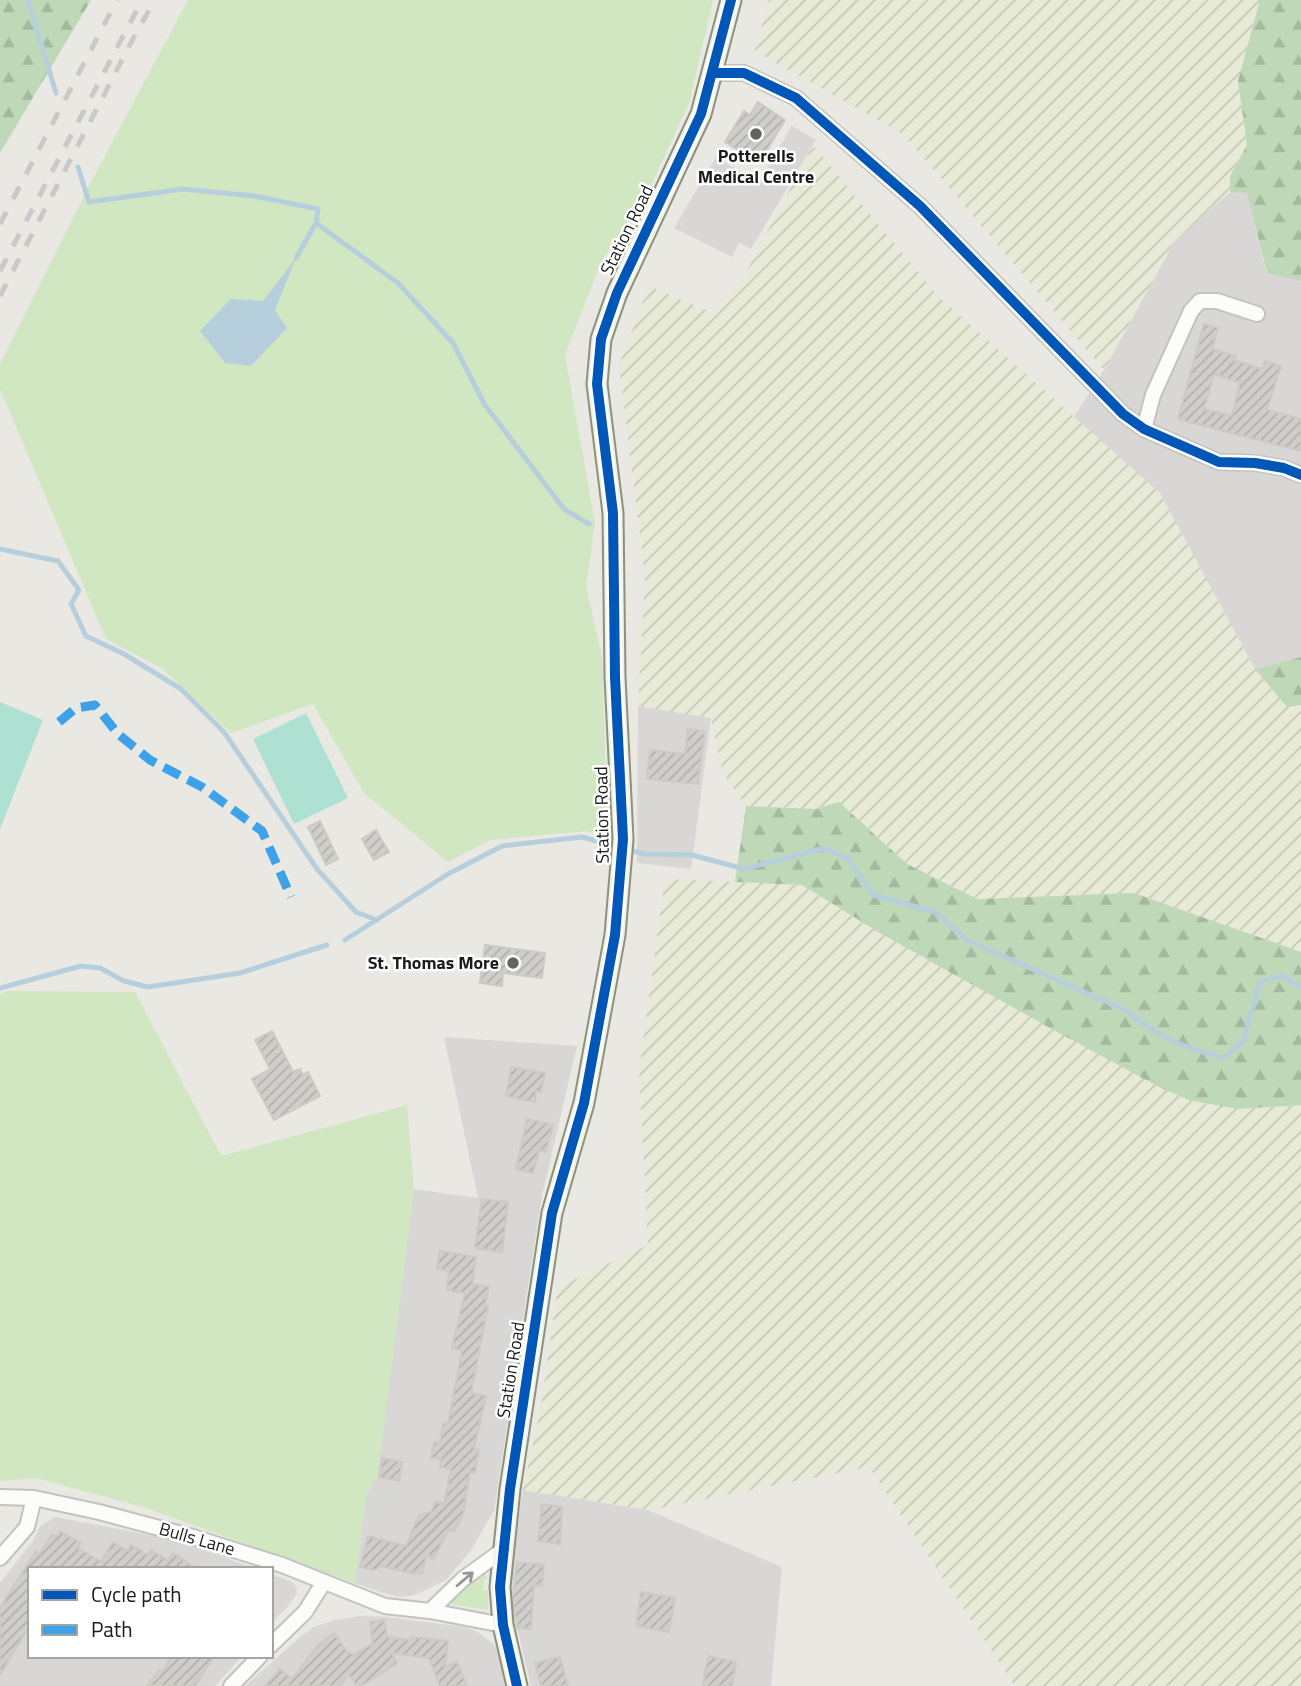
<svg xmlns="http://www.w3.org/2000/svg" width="1301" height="1686" font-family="'Titillium Web',sans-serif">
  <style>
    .residential { fill: #d8d7d5 }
    .farmland { fill: url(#farmland-furrows) }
    .grass { fill: #d0e7c1 }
    .forest { fill: url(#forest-firs) }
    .pitch { fill: #aee1d2 }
    .water { fill: #b7cfdd }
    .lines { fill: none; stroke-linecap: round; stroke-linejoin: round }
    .stream { stroke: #b7cfdd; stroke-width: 5 }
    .building { fill: url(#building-hatch); stroke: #cccac4; stroke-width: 2; fill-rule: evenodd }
    .street-casing { stroke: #c2c2bf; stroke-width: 18 }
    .secondary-casing { stroke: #8d927c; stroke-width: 23 }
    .street { stroke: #fcfcfb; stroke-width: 14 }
    .secondary { stroke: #f0f1e9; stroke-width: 19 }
    .rail { stroke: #c9c9c8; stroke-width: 5; stroke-dasharray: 14 14; stroke-linecap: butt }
    .quiet { stroke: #3da2ea; stroke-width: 9; stroke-dasharray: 18 9; stroke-linecap: butt }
    .cycleway-casing { stroke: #fff; stroke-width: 15 }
    .cycleway { stroke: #0057b8; stroke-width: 10 }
    .oneway { stroke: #979796 }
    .poi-dot { fill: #636361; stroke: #fff; stroke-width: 2.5 }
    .labels { text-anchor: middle; stroke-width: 5; stroke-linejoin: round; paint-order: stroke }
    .poi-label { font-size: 18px; font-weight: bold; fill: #1b1b1b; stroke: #fff }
    .street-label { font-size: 18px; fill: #1b1b1b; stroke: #fff }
  </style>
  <defs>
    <pattern id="farmland-furrows" width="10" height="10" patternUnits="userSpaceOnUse" patternTransform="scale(1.75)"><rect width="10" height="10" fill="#e6ead6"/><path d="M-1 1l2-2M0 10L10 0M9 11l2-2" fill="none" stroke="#c5c8b7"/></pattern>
    <pattern id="forest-firs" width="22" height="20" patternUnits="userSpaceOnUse" patternTransform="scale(1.75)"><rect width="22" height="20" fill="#bfd8b8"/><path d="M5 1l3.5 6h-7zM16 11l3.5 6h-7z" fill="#a4b99e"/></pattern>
    <pattern id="building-hatch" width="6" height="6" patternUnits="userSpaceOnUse" patternTransform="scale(1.75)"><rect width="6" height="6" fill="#d0ceca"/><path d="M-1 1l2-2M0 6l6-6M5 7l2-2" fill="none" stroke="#b2b0ad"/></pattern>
  </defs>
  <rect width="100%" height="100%" fill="#e9e8e3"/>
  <path class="residential" d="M 792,126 L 816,140 L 751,249 L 739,243 L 732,257 L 674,228 L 716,157 L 759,182 Z
    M 1230,192 L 1247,192 L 1266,272 L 1301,281 L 1301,657 L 1255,669 L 1160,494 L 1074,417 L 1104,370 L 1174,242 Z
    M 638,706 L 711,718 L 691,869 L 637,863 Z
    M 444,1037 L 577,1046 L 542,1195 L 494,1511 L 471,1550 L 446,1580 L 415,1595 L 401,1597 L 383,1593 L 355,1583 L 366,1496 L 377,1477 L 414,1189 L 478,1198 Z
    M 523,1490 L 648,1510 L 782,1567 L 771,1686 L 531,1686 L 519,1636 L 511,1615 L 512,1560 Z
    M 55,1517 L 176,1540 L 257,1569 L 30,1569 L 30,1656 L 242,1656 L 215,1686 L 0,1686 L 0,1583 L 33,1541 L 41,1525 Z
    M 271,1574 L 292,1582 L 297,1588 L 296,1595 L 288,1606 L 271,1624 Z
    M 360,1616 L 387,1617 L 465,1627 L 476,1631 L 496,1646 L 506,1686 L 245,1686 L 300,1637 L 314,1627 L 335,1620 Z"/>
  <path class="farmland" d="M 769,0 L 1260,0 L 1238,81 L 1247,145 L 1230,176 L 1230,192 L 1174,242 L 1104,370 L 903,134 L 755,51 Z
    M 813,145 L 938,296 L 1160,493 L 1255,669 L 1287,707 L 1301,705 L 1301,952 L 1134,893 L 977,899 L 907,864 L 839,802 L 816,809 L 746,806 L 723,773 L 711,718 L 638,706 L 645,576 L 619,365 L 649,286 L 717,315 L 745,274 Z
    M 665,879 L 802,885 L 880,933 L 1189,1100 L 1237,1109 L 1301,1105 L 1301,1686 L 1015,1686 L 869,1467 L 648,1510 L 523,1490 L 540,1411 L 558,1287 L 648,1245 L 639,1070 Z"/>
  <path class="grass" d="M 188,0 L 713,0 L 689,103 L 652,183 L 601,262 L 565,355 L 595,523 L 586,586 L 602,657 L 608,838 L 587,831 L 490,840 L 448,862 L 364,793 L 313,704 L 231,733 L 163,669 L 106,639 L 0,389 L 0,364 L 90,184 Z
    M 6,991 L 135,992 L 221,1156 L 407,1105 L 414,1189 L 377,1477 L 366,1496 L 355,1583 L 143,1507 L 36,1478 L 0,1481 L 0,995 Z
    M 484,1573 L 488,1579 L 484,1579 L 483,1590 L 488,1590 L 488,1610 L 451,1604 L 452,1599 Z"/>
  <path class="forest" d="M 0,0 L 91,0 L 0,153 Z
    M 1260,0 L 1301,0 L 1301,281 L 1267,273 L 1247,193 L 1230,192 L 1230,176 L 1247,145 L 1238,81 Z
    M 1301,657 L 1301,705 L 1287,707 L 1255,669 Z
    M 839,802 L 907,864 L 977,899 L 1134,893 L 1301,952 L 1301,1105 L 1237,1109 L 1189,1100 L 1159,1087 L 1048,1027 L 880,933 L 802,885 L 735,882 L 746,806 L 816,809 Z"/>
  <path class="pitch" d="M 0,702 L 43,720 L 0,829 Z
    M 306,713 L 348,798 L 294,824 L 253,739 Z"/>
  <path class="water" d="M 296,258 L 275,310 L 287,328 L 251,366 L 225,363 L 200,331 L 231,299 L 263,301 Z"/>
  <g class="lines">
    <path class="stream" d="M 28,0 L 56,93
      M 78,167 L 89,202 L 183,189 L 254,196 L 318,209 L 316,223 L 296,258
      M 316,223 L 398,283 L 453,343 L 485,405 L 564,509 L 589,524
      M 0,549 L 58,561 L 79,590 L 71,604 L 86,636 L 124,654 L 181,689 L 224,732 L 317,869 L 356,912 L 377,920
      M 628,850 L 645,854 L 692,855 L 744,869 L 824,848 L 847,858 L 874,895 L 935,912 L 967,940 L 1127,1011 C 1157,1037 1185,1048 1224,1058 L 1243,1041 L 1260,981 L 1282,976 L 1301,987
      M 345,940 L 448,874 L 502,846 L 582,837 L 618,847
      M 0,988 L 81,966 L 100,968 L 124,981 L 148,987 L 240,973 L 327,945"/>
  </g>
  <path class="building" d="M 758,102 L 785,120 L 764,155 L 762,154 L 758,162 L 725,142 L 744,111 L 750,115 Z
    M 1204,324 L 1218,328 L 1212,349 L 1236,356 L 1235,360 L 1262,369 L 1265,361 L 1281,366 L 1267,410 L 1301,419 L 1301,451 L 1178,419 ZM 1214,374 L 1240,383 L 1232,416 L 1204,409 Z
    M 688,729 L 705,731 L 698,784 L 647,779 L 650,750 L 685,754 Z
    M 320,821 L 338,859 L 326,865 L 308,827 Z
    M 376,830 L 389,852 L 374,860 L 362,839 Z
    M 485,945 L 545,953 L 542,978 L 503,973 L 502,986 L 480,983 Z
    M 272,1031 L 293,1072 L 300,1069 L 303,1075 L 308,1072 L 320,1096 L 274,1120 L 252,1079 L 270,1069 L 255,1040 Z
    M 511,1067 L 545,1073 L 541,1092 L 536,1091 L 535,1102 L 506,1096 Z
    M 527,1119 L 553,1125 L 546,1152 L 539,1150 L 533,1173 L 516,1169 Z
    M 482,1199 L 508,1202 L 502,1252 L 475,1248 Z
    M 440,1251 L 476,1257 L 472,1284 L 489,1287 L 485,1305 L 488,1306 L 471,1393 L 486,1396 L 474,1449 L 479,1450 L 475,1473 L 470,1472 L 463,1515 L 454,1531 L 449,1529 L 433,1560 L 427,1554 L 422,1574 L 414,1572 L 414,1574 L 381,1566 L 374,1570 L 360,1567 L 368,1536 L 406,1546 L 419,1515 L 431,1512 L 436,1501 L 444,1505 L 451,1469 L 440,1467 L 441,1459 L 431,1458 L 434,1442 L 440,1443 L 443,1423 L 448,1424 L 462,1351 L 452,1348 L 465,1293 L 447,1290 L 449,1271 L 437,1269 Z
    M 382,1458 L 402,1462 L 399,1481 L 379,1477 Z
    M 542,1504 L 562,1507 L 560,1544 L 538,1541 Z
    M 60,1531 L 81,1543 L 78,1548 L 101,1562 L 113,1542 L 128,1551 L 131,1545 L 148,1555 L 151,1550 L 168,1561 L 173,1553 L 197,1569 L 30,1569 L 30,1625 L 0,1675 L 0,1608 L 36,1551 L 40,1554 L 52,1534 L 56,1537 Z
    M 517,1562 L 544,1565 L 542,1586 L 534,1585 L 531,1629 L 517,1628 L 518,1618 L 515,1618 L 513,1599 Z
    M 641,1592 L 675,1598 L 669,1632 L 636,1626 Z
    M 384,1620 L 387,1637 L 411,1640 L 411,1637 L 448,1641 L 445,1667 L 457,1662 L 467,1686 L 440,1686 L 429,1658 L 391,1653 L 397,1663 L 361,1686 L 357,1686 L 349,1674 L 340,1686 L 265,1686 L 280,1669 L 292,1679 L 318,1645 L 334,1633 L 348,1653 L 350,1652 L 353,1656 L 373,1643 L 370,1622 Z
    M 172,1656 L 214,1656 L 195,1686 L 147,1686 L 159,1670 L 162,1672 Z
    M 708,1656 L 736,1662 L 732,1686 L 703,1686 Z
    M 560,1657 L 568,1686 L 541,1686 L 535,1663 Z"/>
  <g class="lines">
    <g class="street-casing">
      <path id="street" d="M 713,73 L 744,73 L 796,98 L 920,206 L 1123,414 L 1144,429 L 1219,462 L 1255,463 L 1284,468 L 1301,475
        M 1144,429 L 1153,395 L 1191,311 L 1200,301 L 1217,301 L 1257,314
        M 0,1497 L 34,1498 L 99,1512 L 193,1537 L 282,1565 L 385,1606 L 430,1611 L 503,1625
        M 0,1558 L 27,1527 L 34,1498
        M 430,1611 L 463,1579 L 503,1550
        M 271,1645 L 305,1612 L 324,1582
        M 231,1686 L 260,1656"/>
    </g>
    <g class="secondary-casing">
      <path id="secondary" d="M 517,1686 L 503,1625 L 500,1587 L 510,1489 L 552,1213 L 584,1103 L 615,935 L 623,839 L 615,677 L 613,513 L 597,384 L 601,339 L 617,293 L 701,114 L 731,0"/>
    </g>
    <use href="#street" class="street"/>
    <use href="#secondary" class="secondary"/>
    <path class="rail" d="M 0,224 L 117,0
      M 0,271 L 142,0
      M 0,296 L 136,33 L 155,0"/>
    <path class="quiet" d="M 59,722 L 76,708 L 95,705 L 118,734 L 150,760 L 202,787 L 262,831 L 291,897"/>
    <g class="cycleway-casing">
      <path id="cycleway" d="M 713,73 L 744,73 L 796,98 L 920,206 L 1123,414 L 1144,429 L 1219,462 L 1255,463 L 1284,468 L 1301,475
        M 517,1686 L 503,1625 L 500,1587 L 510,1489 L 552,1213 L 584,1103 L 615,935 L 623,839 L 615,677 L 613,513 L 597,384 L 601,339 L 617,293 L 701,114 L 731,0"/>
    </g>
    <use href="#cycleway" class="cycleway"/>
  </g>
  <defs><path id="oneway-shaft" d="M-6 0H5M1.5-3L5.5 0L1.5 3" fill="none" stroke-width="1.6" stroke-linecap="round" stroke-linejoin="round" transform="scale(1.75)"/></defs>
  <use class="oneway" href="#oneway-shaft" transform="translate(465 1579) rotate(-40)"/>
  <g class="poi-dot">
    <circle cx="756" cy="134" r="7"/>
    <circle cx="513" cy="963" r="7"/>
  </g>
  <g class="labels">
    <g class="poi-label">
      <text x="756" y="162">Potterells<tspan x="756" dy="21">Medical Centre</tspan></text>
      <text x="499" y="969" text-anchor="end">St. Thomas More</text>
    </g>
    <g class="street-label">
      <text transform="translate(627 230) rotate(-64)" y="6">Station Road</text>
      <text transform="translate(602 815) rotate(-91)" y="6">Station Road</text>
      <text transform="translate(511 1370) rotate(-81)" y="6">Station Road</text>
      <text transform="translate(197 1539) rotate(16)" y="6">Bulls Lane</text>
    </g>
  </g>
  <rect x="28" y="1567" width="245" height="91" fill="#ffffff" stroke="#a4a4a4" stroke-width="2"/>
  <rect x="42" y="1590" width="35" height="10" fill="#0057b8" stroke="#a4a4a4" stroke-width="2"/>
  <text x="91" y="1602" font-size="21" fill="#1b1b1b">Cycle path</text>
  <rect x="42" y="1625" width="35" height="10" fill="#3da2ea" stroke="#a4a4a4" stroke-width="2"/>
  <text x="91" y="1637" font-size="21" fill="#1b1b1b">Path</text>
</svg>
